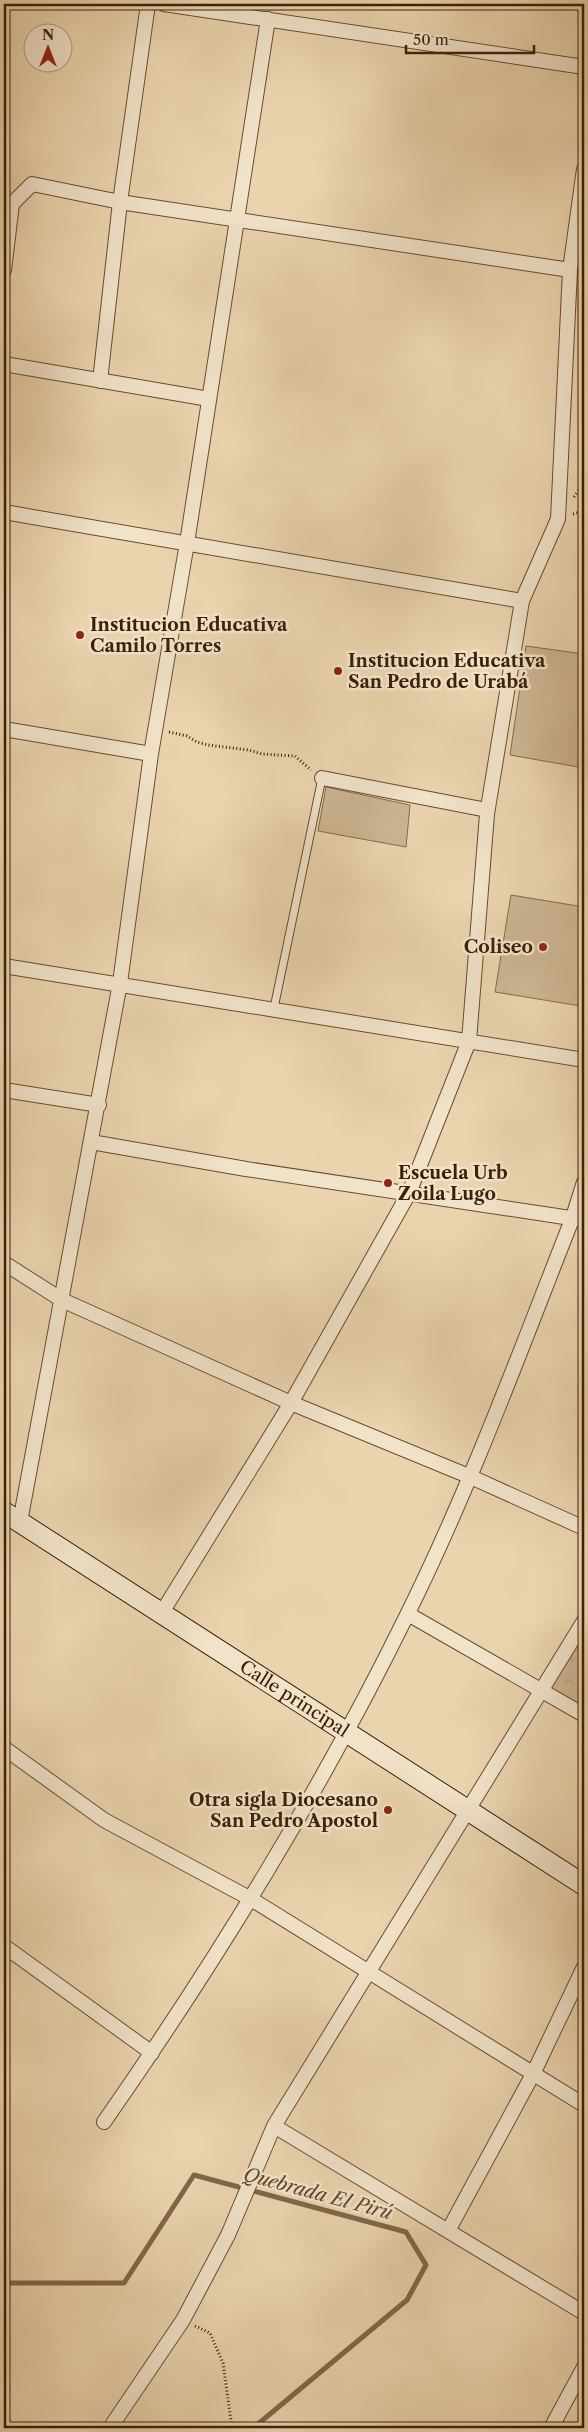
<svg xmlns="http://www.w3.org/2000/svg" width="588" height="2432" font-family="'Libre Caslon Text',serif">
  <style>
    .park { fill: url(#park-crowns); stroke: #846a4e }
    .garden { fill: #ccb592; stroke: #846a4e }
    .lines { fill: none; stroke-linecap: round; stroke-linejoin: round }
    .stream { stroke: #80674a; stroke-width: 5 }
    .lane-casing { stroke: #674d32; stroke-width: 9 }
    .street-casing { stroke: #674d32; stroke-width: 16 }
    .secondary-casing { stroke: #3b2009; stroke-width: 22 }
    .path { stroke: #3b2009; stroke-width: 3; stroke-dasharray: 1 2.5; stroke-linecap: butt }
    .lane { stroke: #f1e3ca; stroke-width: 7 }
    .street { stroke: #f1e3ca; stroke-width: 14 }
    .secondary { stroke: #f1e3ca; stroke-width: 20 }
    .poi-dot { fill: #8f2418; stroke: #f1e3ca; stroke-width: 2 }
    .labels { text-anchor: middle; stroke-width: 5; stroke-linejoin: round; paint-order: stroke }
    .poi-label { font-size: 18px; font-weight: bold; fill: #3b2009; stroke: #f1e3ca; text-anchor: start }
    .street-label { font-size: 18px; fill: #3b2009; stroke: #f1e3ca }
    .water-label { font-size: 19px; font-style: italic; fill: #5e442a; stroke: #f1e3ca }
  </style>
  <defs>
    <pattern id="park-crowns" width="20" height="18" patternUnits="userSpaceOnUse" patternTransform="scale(1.25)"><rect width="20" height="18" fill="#ccb592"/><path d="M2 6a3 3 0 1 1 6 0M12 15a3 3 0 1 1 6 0" fill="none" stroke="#b09b7d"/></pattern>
  </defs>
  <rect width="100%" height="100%" fill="#ead4ae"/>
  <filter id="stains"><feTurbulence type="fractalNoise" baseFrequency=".004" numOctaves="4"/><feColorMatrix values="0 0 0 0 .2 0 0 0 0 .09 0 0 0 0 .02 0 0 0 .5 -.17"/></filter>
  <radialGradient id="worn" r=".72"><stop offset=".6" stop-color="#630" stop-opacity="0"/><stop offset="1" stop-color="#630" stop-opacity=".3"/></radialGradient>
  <path class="park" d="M 584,1622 L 584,1715 L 541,1691 Z"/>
  <path class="garden" d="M 526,646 L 584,654 L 584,768 L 510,755 Z
    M 326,787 L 410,805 L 406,847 L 318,831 Z
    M 511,895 L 584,907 L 584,987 L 581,1006 L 495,992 Z"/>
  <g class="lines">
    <path class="stream" d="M 4,2283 L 124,2283 L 194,2175 L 406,2232 L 426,2265 L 407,2300 L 258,2424 L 262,2428"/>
    <g class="lane-casing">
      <path id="lane" d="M 274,1008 L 322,778"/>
    </g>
    <g class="street-casing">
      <path id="street" d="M 164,4 L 584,67
        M 4,270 L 12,204 L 32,184 L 120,202 L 570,270
        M 4,364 L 209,399
        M 100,381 L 120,202 L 148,4
        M 4,512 L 522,601
        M 4,729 L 151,754
        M 322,778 L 487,810
        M 4,966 L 584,1060
        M 4,1090 L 99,1105
        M 91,1142 L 246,1169 L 584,1220
        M 4,1263 L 62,1300 L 291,1403 L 471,1477 L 584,1528
        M 20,1522 L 120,983 L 151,754 L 187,543 L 268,19
        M 161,1614 L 291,1403 L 409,1193 L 469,1041 L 487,814 L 522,601 L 558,519 L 570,270 L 584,169
        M 408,1614 L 584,1715
        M 4,1748 L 104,1820 L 251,1899 L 584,2105
        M 4,1946 L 152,2053
        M 104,2122 C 217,1960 320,1792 407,1615 C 471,1486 520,1351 573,1217 L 584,1182
        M 274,2126 L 584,2313
        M 448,2231 L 533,2074 L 584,1967
        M 110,2428 L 183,2320 L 228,2235 L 274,2126 L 584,1621
        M 551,2428 L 584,2367"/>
    </g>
    <g class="secondary-casing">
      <g id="secondary">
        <path id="s1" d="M 4,1512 L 584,1885"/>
      </g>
    </g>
    <path class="path" d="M 574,497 L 584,483
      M 573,514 L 584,511
      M 169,732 L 187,736 L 197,742 L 208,745 L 249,750 L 262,754 L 295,756 L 311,770
      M 195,2326 L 210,2333 L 223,2363 L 232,2428"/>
    <use href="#lane" class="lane"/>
    <use href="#street" class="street"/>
    <use href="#secondary" class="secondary"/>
  </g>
  <g class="poi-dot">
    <circle cx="80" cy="635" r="5"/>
    <circle cx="338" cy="671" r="5"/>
    <circle cx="543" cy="947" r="5"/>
    <circle cx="388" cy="1183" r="5"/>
    <circle cx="388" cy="1810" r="5"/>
  </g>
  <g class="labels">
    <g class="poi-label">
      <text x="90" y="631">Institucion Educativa<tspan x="90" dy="21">Camilo Torres</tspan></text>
      <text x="348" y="667">Institucion Educativa<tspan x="348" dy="21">San Pedro de Urabá</tspan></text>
      <text x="533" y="953" text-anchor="end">Coliseo</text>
      <text x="398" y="1179">Escuela Urb<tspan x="398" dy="21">Zoila Lugo</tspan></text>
      <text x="378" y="1806" text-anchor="end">Otra sigla Diocesano<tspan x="378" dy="21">San Pedro Apostol</tspan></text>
    </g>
    <g class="street-label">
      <text dy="6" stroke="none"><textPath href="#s1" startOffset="345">Calle principal</textPath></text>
    </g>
    <g class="water-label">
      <text transform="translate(318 2193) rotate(15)" y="7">Quebrada El Pirú</text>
    </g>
  </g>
  <rect width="588" height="2432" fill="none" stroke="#ead4ae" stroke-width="20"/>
  <rect x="5" y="5" width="578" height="2422" fill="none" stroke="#3b2009" stroke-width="2.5"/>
  <rect x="10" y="10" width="568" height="2412" fill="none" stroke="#3b2009"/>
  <g transform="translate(48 48)"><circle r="24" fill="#f1e3ca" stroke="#a8957d"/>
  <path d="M0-4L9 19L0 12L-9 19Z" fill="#8f2418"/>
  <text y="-8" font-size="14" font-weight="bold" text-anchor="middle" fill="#3b2009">N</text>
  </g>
  <path d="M406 45v8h128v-8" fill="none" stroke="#3b2009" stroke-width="2.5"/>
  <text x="413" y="45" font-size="15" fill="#3b2009" stroke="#f1e3ca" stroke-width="4" paint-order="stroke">50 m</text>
  <rect width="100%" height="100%" filter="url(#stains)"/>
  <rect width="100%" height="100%" fill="url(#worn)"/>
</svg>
